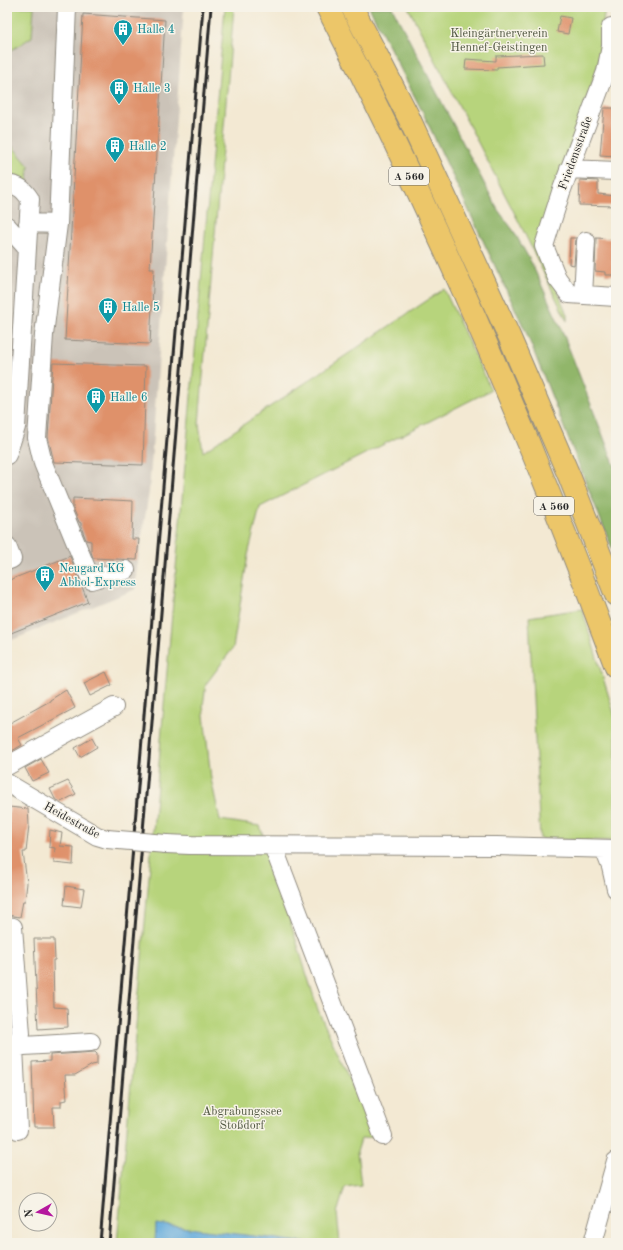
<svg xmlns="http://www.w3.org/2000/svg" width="623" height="1250" font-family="'Old Standard TT',serif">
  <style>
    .industrial { fill: #cbc3b8 }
    .green { fill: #b7d47b; stroke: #718053 }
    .forest { fill: #91b66b; stroke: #5e704b }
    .water { fill: #64abdb; stroke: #486b83 }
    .building { fill: #df916a }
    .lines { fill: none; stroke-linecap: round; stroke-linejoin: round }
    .minor-casing { stroke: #8f8a7f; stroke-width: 20 }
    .highway-casing { stroke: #8f8a7f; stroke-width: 24 }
    .minor { stroke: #fff; stroke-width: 18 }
    .highway { stroke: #ecc669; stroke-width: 22 }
    .rail { stroke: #2b2b2b; stroke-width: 3 }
    .minor-bridge-casing { stroke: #8f8a7f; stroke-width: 20; stroke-linecap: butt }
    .minor-bridge { stroke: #fff; stroke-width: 18 }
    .labels { text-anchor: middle; stroke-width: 3; stroke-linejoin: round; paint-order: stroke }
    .shield { fill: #f7f3e8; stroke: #686764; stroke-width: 1 }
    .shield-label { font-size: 11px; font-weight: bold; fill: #2b2b2b }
    .culture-label { font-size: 12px; fill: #0d838f; stroke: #f7f3e8; text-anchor: start }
    .park-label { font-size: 12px; fill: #4e553f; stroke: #f7f3e8 }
    .street-label { font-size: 12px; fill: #2b2b2b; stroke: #f7f3e8 }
  </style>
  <rect width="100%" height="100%" fill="#f7f3e8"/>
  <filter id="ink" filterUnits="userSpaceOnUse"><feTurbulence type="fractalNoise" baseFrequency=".025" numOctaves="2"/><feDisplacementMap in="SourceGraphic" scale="8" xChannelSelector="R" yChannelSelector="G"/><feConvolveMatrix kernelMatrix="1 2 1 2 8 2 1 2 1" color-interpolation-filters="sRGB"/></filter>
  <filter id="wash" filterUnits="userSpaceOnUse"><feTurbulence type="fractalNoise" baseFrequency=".012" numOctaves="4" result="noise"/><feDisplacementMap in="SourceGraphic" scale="16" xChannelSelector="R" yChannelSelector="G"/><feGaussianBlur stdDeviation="0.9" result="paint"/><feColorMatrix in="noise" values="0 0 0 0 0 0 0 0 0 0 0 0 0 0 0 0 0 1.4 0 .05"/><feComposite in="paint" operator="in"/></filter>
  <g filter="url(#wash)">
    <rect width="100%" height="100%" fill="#f3e9d3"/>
    <path class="industrial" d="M 7,7 L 184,7 L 149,492 L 136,573 L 136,589 L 7,642 Z"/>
    <path class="green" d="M 7,7 L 34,7 L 32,37 L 7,53 Z
      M 225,7 L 234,7 L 199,424 L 203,452 L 444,289 L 491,390 L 260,507 L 248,555 L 233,648 L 206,684 L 203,706 L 211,779 L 220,820 L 260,826 L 318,1010 L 375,1136 L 361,1139 L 357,1152 L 361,1185 L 345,1187 L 337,1213 L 340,1243 L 117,1243 Z
      M 408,7 L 605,7 L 598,65 L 539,243 L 567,315 L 567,321 L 520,224 Z
      M 7,140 L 29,166 L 28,182 L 18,176 L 7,175 Z
      M 582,609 L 616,720 L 616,841 L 540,839 L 529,617 Z"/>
    <path class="forest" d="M 369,7 L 392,7 L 498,210 L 513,230 L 531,262 L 561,328 L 616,469 L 616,558 L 526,332 L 422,111 Z"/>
    <path class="water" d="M 156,1224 L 310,1243 L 155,1243 Z"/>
    <g id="blocks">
      <path class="building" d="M 83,14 L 165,20 L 150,269 L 154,269 L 150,344 L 65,340 Z
        M 560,16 L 571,18 L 568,34 L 557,32 Z
        M 543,54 L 544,64 L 497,67 L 497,70 L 465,69 L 466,59 L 496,61 L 496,56 Z
        M 604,108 L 616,108 L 616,156 L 600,155 Z
        M 580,180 L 598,181 L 598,194 L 616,196 L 616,206 L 579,205 Z
        M 570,238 L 576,238 L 574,265 L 569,264 Z
        M 596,238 L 616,239 L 616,275 L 605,275 L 605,272 L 595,271 Z
        M 53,363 L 146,366 L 143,465 L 54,462 L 48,437 Z
        M 73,498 L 133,501 L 132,539 L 139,539 L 137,560 L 93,558 L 91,552 L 91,541 L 86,540 L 81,527 L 81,523 L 79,522 L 73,508 Z
        M 70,556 L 88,602 L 11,633 L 7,622 L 7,581 Z
        M 106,672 L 112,685 L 90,696 L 84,683 Z
        M 66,690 L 75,708 L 18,738 L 22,745 L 7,754 L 7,718 L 10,723 L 50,701 L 50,700 Z
        M 92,738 L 97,747 L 80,757 L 75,748 Z
        M 41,759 L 49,773 L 32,781 L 25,768 Z
        M 68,781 L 76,794 L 61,802 L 55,799 L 50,789 Z
        M 9,807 L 28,809 L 29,825 L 26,852 L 23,852 L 27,883 L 25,901 L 23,901 L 20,917 L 7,915 Z
        M 50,830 L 62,833 L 60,846 L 74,847 L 73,865 L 54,863 L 55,848 L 49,847 Z
        M 66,886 L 84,889 L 81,907 L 64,905 Z
        M 34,939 L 54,939 L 55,960 L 53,960 L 54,1007 L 67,1008 L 68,1027 L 38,1029 Z
        M 95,1052 L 97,1054 L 97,1064 L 92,1065 L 75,1075 L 65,1075 L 67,1100 L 61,1101 L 61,1107 L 53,1107 L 54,1127 L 34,1127 L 32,1062 L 50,1061 L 50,1055 Z"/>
    </g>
  </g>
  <g filter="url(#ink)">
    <use href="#blocks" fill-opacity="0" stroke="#8f8a7f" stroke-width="1"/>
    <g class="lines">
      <g class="minor-casing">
        <path id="minor" d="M 616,27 L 611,27 L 611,46 L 606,72 L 561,192 L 544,246 L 557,278 L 569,294 L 616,297
          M 569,169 L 616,171
          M 7,185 C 18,184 24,190 30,199 L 16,427 L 7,455
          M 28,223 L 58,224 L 67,7
          M 58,224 L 44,335 L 37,438 L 43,463 L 91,580 L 126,570
          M 7,226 L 26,247
          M 583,295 L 586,241
          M 7,546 L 12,559 L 7,561
          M 7,766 L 114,707
          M 7,783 L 97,836 L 107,839
          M 166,844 L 190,845 L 497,846 L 616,849
          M 273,846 L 383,1136
          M 604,849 L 611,867 L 616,889
          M 7,926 L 13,927 L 21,1034 L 14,1047 L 18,1130
          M 7,1047 L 91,1042
          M 593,1243 L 616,1161"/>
      </g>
      <g class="highway-casing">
        <path id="highway" d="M 327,7 C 437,220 533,442 616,667
          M 352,7 L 408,116 L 509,336 L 570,478 L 616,595"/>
      </g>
      <use href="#minor" class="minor"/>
      <use href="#highway" class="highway"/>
      <path class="rail" d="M 100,1243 L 203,7
        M 109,1243 L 211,7"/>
      <g class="minor-bridge-casing">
        <path id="minor-bridge" d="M 107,839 L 166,844"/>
      </g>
      <use href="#minor-bridge" class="minor-bridge"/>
    </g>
  </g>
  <defs>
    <g id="building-pin" transform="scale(1)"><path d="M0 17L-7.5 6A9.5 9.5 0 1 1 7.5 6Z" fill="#0f9aa8" stroke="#f7f3e8"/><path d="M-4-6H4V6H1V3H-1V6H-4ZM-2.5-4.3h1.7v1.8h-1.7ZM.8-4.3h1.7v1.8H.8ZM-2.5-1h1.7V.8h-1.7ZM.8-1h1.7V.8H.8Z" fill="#fff"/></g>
  </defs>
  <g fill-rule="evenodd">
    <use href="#building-pin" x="123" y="29"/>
    <use href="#building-pin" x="119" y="88"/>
    <use href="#building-pin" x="115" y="146"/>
    <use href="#building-pin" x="108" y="307"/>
    <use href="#building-pin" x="96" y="397"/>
    <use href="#building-pin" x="45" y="575"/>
  </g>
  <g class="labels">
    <g class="shield">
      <rect x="389" y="167" width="40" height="18" rx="3"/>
      <rect x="534" y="497" width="40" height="18" rx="3"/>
    </g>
    <g class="shield-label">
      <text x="409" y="180">A 560</text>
      <text x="554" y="510">A 560</text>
    </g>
    <g class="culture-label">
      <text x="137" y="33">Halle 4</text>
      <text x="133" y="92">Halle 3</text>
      <text x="129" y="150">Halle 2</text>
      <text x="122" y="311">Halle 5</text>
      <text x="110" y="401">Halle 6</text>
      <text x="59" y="572">Neugard KG<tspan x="59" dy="14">Abhol-Express</tspan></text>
    </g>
    <g class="park-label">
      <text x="499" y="37">Kleingärtnerverein<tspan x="499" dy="14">Hennef-Geistingen</tspan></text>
      <text x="242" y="1115">Abgrabungssee<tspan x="242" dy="14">Stoßdorf</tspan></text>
    </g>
    <g class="street-label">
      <text transform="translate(575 153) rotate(-70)" y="4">Friedensstraße</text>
      <text transform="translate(72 820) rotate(29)" y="4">Heidestraße</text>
    </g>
  </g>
  <rect width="623" height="1250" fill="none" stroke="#f7f3e8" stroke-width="24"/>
  <g transform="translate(38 1212) rotate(262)"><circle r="19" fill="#f7f3e8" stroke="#a5a39c"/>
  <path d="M0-3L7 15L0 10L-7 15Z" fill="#b5179e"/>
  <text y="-6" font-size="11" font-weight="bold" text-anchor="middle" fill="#2b2b2b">N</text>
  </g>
</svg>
